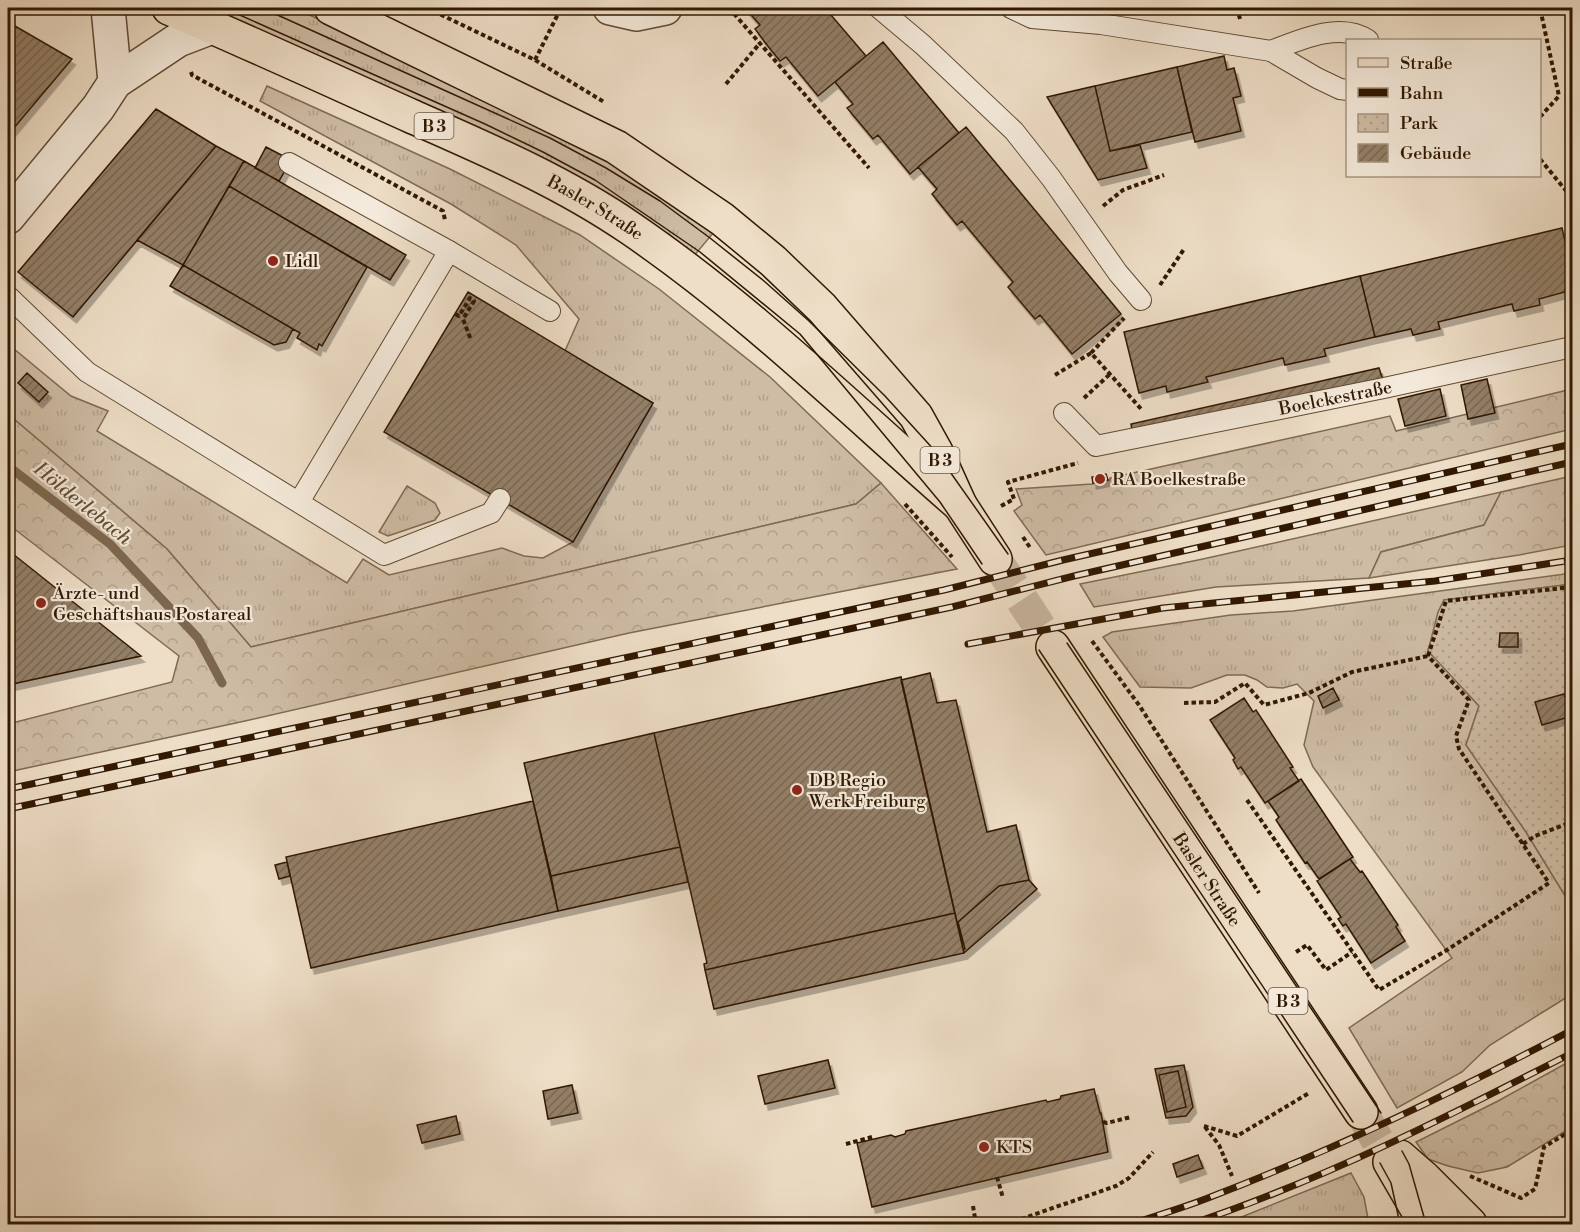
<svg xmlns="http://www.w3.org/2000/svg" width="1580" height="1232" font-family="'Libre Bodoni',serif">
  <style>
    .grass { fill: url(#grass-tufts); stroke: #806a52; stroke-width: 1.5 }
    .forest { fill: url(#forest-crowns); stroke: #806a52; stroke-width: 1.5 }
    .park { fill: url(#park-dots); stroke: #806a52; stroke-width: 1.5 }
    .lines { fill: none; stroke-linecap: round; stroke-linejoin: round }
    .stream { stroke: #7c674f; stroke-width: 9 }
    .building { fill: url(#building-hatch); stroke: #311800; stroke-width: 1.5; fill-rule: evenodd; filter: url(#shadow) }
    .primary-tunnel { stroke: #c8b69f; stroke-width: 33; stroke-dasharray: 33 16; stroke-linecap: butt }
    .service-casing { stroke: #604a32; stroke-width: 22 }
    .minor-casing { stroke: #604a32; stroke-width: 36 }
    .primary-casing { stroke: #311800; stroke-width: 36 }
    .path { stroke: #311800; stroke-width: 4; stroke-dasharray: 4.5 3; stroke-linecap: butt }
    .service { stroke: #f4eadb; stroke-width: 20 }
    .minor { stroke: #f4eadb; stroke-width: 33 }
    .primary { stroke: #eedec7; stroke-width: 33 }
    .tram { stroke: #311800; stroke-width: 1.5 }
    .rail-casing { stroke: #311800; stroke-width: 7 }
    .rail { stroke: #f4eadb; stroke-width: 4.5; stroke-dasharray: 14; stroke-linecap: butt }
    .poi-dot { fill: #8f2418; stroke: #f4eadb; stroke-width: 2 }
    .labels { text-anchor: middle; stroke-width: 4.5; stroke-linejoin: round; paint-order: stroke }
    .shield { fill: #f4eadb; stroke: #6c5742; stroke-width: 1.5 }
    .shield-label { font-size: 16px; font-weight: bold; fill: #311800 }
    .street-label { font-size: 18px; fill: #311800; stroke: #f4eadb }
    .poi-label { font-size: 18px; fill: #311800; stroke: #f4eadb; text-anchor: start }
    .water-label { font-size: 20px; font-style: italic; fill: #634c34; stroke: #f4eadb }
  </style>
  <defs>
    <pattern id="grass-tufts" width="24" height="20" patternUnits="userSpaceOnUse" patternTransform="scale(1.5)"><rect width="24" height="20" fill="#cebca5"/><path d="M3 7l-1-3M5 7V3M7 7l1-3M15 17l-1-3M17 17v-4M19 17l1-3" fill="none" stroke="#b1a18c"/></pattern>
    <pattern id="forest-crowns" width="20" height="18" patternUnits="userSpaceOnUse" patternTransform="scale(1.5)"><rect width="20" height="18" fill="#cebca5"/><path d="M2 6a3 3 0 1 1 6 0M12 15a3 3 0 1 1 6 0" fill="none" stroke="#b1a18c"/></pattern>
    <pattern id="park-dots" width="8" height="8" patternUnits="userSpaceOnUse" patternTransform="scale(1.5)"><rect width="8" height="8" fill="#cebca5"/><path d="M2 2h.1M6 6h.1" fill="none" stroke="#b1a18c" stroke-width="1.8" stroke-linecap="round"/></pattern>
    <pattern id="building-hatch" width="6" height="6" patternUnits="userSpaceOnUse" patternTransform="scale(1.5)"><rect width="6" height="6" fill="#937f67"/><path d="M-1 1l2-2M0 6l6-6M5 7l2-2" fill="none" stroke="#796752"/></pattern>
    <filter id="shadow"><feDropShadow dx="3.5" dy="6" stdDeviation="0" flood-color="#0004"/></filter>
  </defs>
  <rect width="100%" height="100%" fill="#eedec7"/>
  <filter id="stains"><feTurbulence type="fractalNoise" baseFrequency=".00333" numOctaves="4"/><feColorMatrix values="0 0 0 0 .2 0 0 0 0 .09 0 0 0 0 .02 0 0 0 .5 -.17"/></filter>
  <radialGradient id="worn" r=".72"><stop offset=".6" stop-color="#630" stop-opacity="0"/><stop offset="1" stop-color="#630" stop-opacity=".3"/></radialGradient>
  <path class="grass" d="M 202,8 L 293,8 L 297,9 L 572,140 L 625,170 L 714,232 L 693,257 Z
    M 267,86 L 450,169 L 580,235 L 659,289 L 770,377 L 881,483 L 856,504 L 251,647 L 167,549 L 8,414 L 8,344 L 71,396 L 108,411 L 97,431 L 347,583 L 363,559 L 389,575 L 502,548 L 524,556 L 543,558 L 573,542 L 653,403 L 565,351 L 579,319 L 516,245 L 451,204 L 260,101 Z
    M 407,486 L 435,503 L 440,513 L 435,520 L 388,536 L 379,532 Z
    M 1501,492 L 1484,525 L 1381,552 L 1369,578 L 1216,587 L 1094,607 L 1080,584 L 1203,559 Z
    M 1572,573 L 1572,584 L 1444,600 L 1428,650 L 1479,706 L 1466,745 L 1526,832 L 1572,907 L 1572,994 L 1490,1045 L 1462,1072 L 1397,1108 L 1349,1028 L 1452,958 L 1313,767 L 1304,745 L 1314,701 L 1297,684 L 1283,688 L 1267,687 L 1257,680 L 1245,675 L 1227,675 L 1191,688 L 1140,687 L 1103,637 L 1112,632 L 1231,615 L 1293,611 Z
    M 1351,1173 L 1364,1197 L 1369,1224 L 1224,1224 Z"/>
  <path class="forest" d="M 1572,389 L 1572,429 L 1046,555 L 1014,511 L 1022,505 L 1016,489 L 1092,484 L 1110,480 L 1110,478 L 1390,416 L 1396,431 Z
    M 8,414 L 167,549 L 251,647 L 856,504 L 881,483 L 957,569 L 629,633 L 245,721 L 8,772 L 8,724 L 172,682 L 179,656 L 8,524 Z
    M 1572,476 L 1572,545 L 1519,555 L 1369,578 L 1381,552 L 1484,525 L 1501,492 Z
    M 1572,1060 L 1572,1127 L 1507,1167 L 1478,1173 L 1448,1166 L 1428,1159 L 1416,1142 L 1498,1101 Z"/>
  <path class="park" d="M 1572,584 L 1572,907 L 1526,832 L 1466,745 L 1479,706 L 1428,651 L 1438,612 L 1444,600 Z"/>
  <g class="lines">
    <path class="stream" d="M 8,466 L 110,544 L 198,638 L 222,683"/>
  </g>
  <path class="building" d="M 745,8 L 825,8 L 866,56 L 818,96 L 786,57 L 780,61 L 767,45 L 755,29 L 760,25 Z
    M 8,22 L 72,59 L 8,135 Z
    M 883,42 L 959,133 L 910,174 L 878,135 L 873,139 L 847,108 L 853,104 L 835,82 Z
    M 1224,56 L 1227,70 L 1234,68 L 1241,96 L 1233,98 L 1241,131 L 1195,142 L 1177,67 Z
    M 1177,67 L 1192,132 L 1110,151 L 1095,86 Z
    M 1095,86 L 1110,151 L 1140,145 L 1147,168 L 1098,180 L 1047,97 Z
    M 156,109 L 216,146 L 73,317 L 18,272 Z
    M 966,127 L 1121,314 L 1072,354 L 1040,315 L 1035,319 L 1008,287 L 1013,282 L 962,221 L 957,225 L 932,194 L 937,189 L 918,167 Z
    M 216,146 L 244,161 L 183,265 L 137,240 Z
    M 266,147 L 291,160 L 279,181 L 255,168 Z
    M 244,161 L 406,255 L 390,280 L 229,186 Z
    M 229,186 L 367,267 L 322,346 L 319,344 L 317,350 L 297,338 L 300,333 L 183,265 Z
    M 1562,228 L 1572,271 L 1572,290 L 1539,299 L 1540,305 L 1514,311 L 1512,304 L 1438,322 L 1440,329 L 1413,335 L 1411,329 L 1375,337 L 1360,276 Z
    M 183,265 L 293,329 L 286,342 L 274,345 L 170,286 Z
    M 1360,276 L 1375,337 L 1324,349 L 1326,356 L 1285,365 L 1283,358 L 1206,377 L 1208,382 L 1167,392 L 1166,386 L 1139,393 L 1124,332 Z
    M 468,292 L 653,403 L 573,542 L 384,432 Z
    M 1379,368 L 1383,380 L 1133,436 L 1131,424 Z
    M 27,373 L 48,392 L 39,402 L 18,383 Z
    M 1487,379 L 1495,413 L 1468,419 L 1461,385 Z
    M 1440,389 L 1446,416 L 1405,426 L 1398,399 Z
    M 1106,474 L 1108,480 L 1093,483 L 1092,477 Z
    M 8,550 L 141,656 L 8,685 Z
    M 1500,633 L 1518,633 L 1518,647 L 1499,647 Z
    M 930,673 L 937,703 L 956,700 L 987,832 L 1016,825 L 1029,880 L 999,886 L 958,922 L 965,949 L 963,949 L 901,680 Z
    M 901,677 L 955,913 L 705,970 L 704,964 L 707,963 L 654,733 Z
    M 1333,688 L 1339,700 L 1323,708 L 1318,696 Z
    M 1564,694 L 1572,716 L 1542,725 L 1535,702 Z
    M 1244,698 L 1253,712 L 1256,710 L 1293,767 L 1290,768 L 1299,781 L 1265,803 L 1241,767 L 1238,769 L 1233,760 L 1235,758 L 1210,720 Z
    M 654,733 L 680,847 L 551,876 L 524,763 Z
    M 1301,779 L 1353,857 L 1319,879 L 1307,862 L 1305,863 L 1276,820 L 1279,817 L 1268,801 Z
    M 533,801 L 558,911 L 311,968 L 286,857 Z
    M 680,847 L 688,882 L 558,911 L 551,876 Z
    M 1350,859 L 1360,872 L 1362,871 L 1398,925 L 1396,927 L 1405,941 L 1371,963 L 1346,924 L 1343,926 L 1338,919 L 1341,917 L 1317,881 Z
    M 287,862 L 290,876 L 279,879 L 275,865 Z
    M 1029,880 L 1037,889 L 964,953 L 963,949 L 965,949 L 958,922 L 999,886 Z
    M 955,913 L 964,953 L 714,1009 L 705,970 Z
    M 828,1060 L 835,1088 L 765,1104 L 758,1076 Z
    M 1184,1065 L 1193,1107 L 1186,1116 L 1166,1118 L 1155,1069 ZM 1178,1071 L 1186,1107 L 1167,1112 L 1159,1075 Z
    M 1178,1071 L 1186,1107 L 1167,1112 L 1159,1075 Z
    M 572,1085 L 578,1113 L 548,1119 L 543,1091 Z
    M 1094,1089 L 1100,1113 L 1101,1113 L 1108,1152 L 872,1207 L 857,1143 L 891,1135 L 895,1137 L 905,1134 L 906,1131 L 1046,1100 L 1047,1102 L 1060,1099 L 1061,1096 Z
    M 456,1116 L 460,1134 L 422,1143 L 417,1125 Z
    M 1198,1155 L 1203,1168 L 1177,1177 L 1173,1164 Z"/>
  <g class="lines">
    <path class="primary-tunnel" d="M 995,559 L 1053,647
      M 1361,1112 L 1390,1162"/>
    <g class="service-casing">
      <g id="service">
        <path d="M 879,8 L 923,45 L 1014,131 L 1051,178 L 1118,273 L 1141,300"/>
        <path d="M 1011,8 L 1032,18 L 1101,24 L 1271,51 L 1317,78 L 1340,89 L 1348,90"/>
        <path d="M 1271,51 C 1299,40 1341,21 1368,40"/>
        <path d="M 289,163 L 449,251"/>
        <path d="M 8,296 L 87,372 L 384,555 L 491,513 L 500,499"/>
        <path id="s1" d="M 1064,413 L 1096,446 L 1384,388 L 1572,347"/>
        <path d="M 299,502 L 449,251 L 550,311"/>
      </g>
    </g>
    <g class="minor-casing">
      <path id="minor" d="M 108,8 L 115,82 L 178,40 L 212,27
        M 610,8 L 636,14 L 665,8
        M 8,217 L 98,108 L 115,82"/>
    </g>
    <g class="primary-casing">
      <g id="primary">
        <path id="s2" d="M 169,8 C 250,43 331,80 411,116 C 486,149 563,182 630,228 C 749,309 852,411 960,505"/>
        <path d="M 331,8 L 616,147 L 722,219 L 773,261 L 822,308 L 916,416 L 936,452 L 960,505 L 995,559"/>
        <path id="s3" d="M 1053,647 L 1361,1112"/>
        <path d="M 1400,1157 L 1424,1178 L 1470,1224"/>
        <path d="M 1390,1162 L 1426,1224"/>
      </g>
    </g>
    <path class="path" d="M 427,8 L 535,60 L 604,102
      M 729,8 L 869,168
      M 1237,8 L 1240,19
      M 1567,8 L 1572,13
      M 535,60 L 561,8
      M 191,72 L 192,75 L 443,211 L 445,220
      M 726,84 L 760,43
      M 1540,117 L 1559,96 L 1540,8
      M 1540,159 L 1572,198
      M 1103,206 L 1123,190 L 1164,175
      M 1160,285 L 1184,249
      M 455,314 L 459,316 L 470,298 L 474,301 L 463,319 L 471,340
      M 1091,353 L 1124,318
      M 1055,375 L 1091,353 L 1142,410
      M 1084,398 L 1110,374
      M 905,504 L 952,557
      M 1001,506 L 1014,499 L 1008,482 L 1078,463
      M 1023,537 L 1031,549
      M 1092,641 L 1139,705 L 1259,893
      M 1428,656 L 1446,601 L 1572,587
      M 1184,703 L 1215,702 L 1245,683 L 1264,705 L 1309,693 L 1352,672 L 1428,656
      M 1247,800 L 1379,990 L 1447,950 L 1549,883 L 1459,749 L 1456,736 L 1469,700 L 1428,656
      M 1523,844 L 1535,836 L 1572,822
      M 1296,952 L 1307,945 L 1326,970 L 1352,952
      M 1103,1122 L 1107,1123 L 1131,1117
      M 1204,1126 L 1237,1136 L 1309,1093
      M 1205,1127 L 1219,1145 L 1232,1176
      M 846,1144 L 872,1137
      M 1470,1176 L 1521,1198 L 1535,1189 L 1544,1147 L 1572,1130
      M 997,1177 L 1003,1198
      M 973,1206 L 976,1224
      M 1007,1224 L 1116,1186 L 1129,1178 L 1153,1152"/>
    <use href="#service" class="service"/>
    <use href="#minor" class="minor"/>
    <use href="#primary" class="primary"/>
    <path class="tram" d="M 224,8 L 485,124 L 543,152 L 595,180 L 700,252 L 800,334 L 940,502 L 982,564
      M 262,8 L 550,138 L 606,168 L 660,201 L 710,238 L 764,281 L 809,321 L 885,396 L 936,452 L 1008,554
      M 1067,643 L 1381,1113
      M 1039,650 L 1353,1122
      M 1402,1151 L 1409,1164 L 1426,1224
      M 1380,1163 L 1391,1183 L 1400,1224"/>
    <g class="rail-casing">
      <path id="rail" d="M 968,644 L 1163,608 L 1435,581 L 1572,560
        M 8,789 L 944,590 L 1063,560 L 1572,444
        M 8,809 L 952,607 L 1074,576 L 1572,462
        M 1131,1224 C 1158,1215 1186,1207 1213,1196 C 1336,1149 1456,1091 1572,1030
        M 1191,1224 C 1323,1180 1449,1116 1572,1053"/>
    </g>
    <use href="#rail" class="rail"/>
  </g>
  <g class="poi-dot">
    <circle cx="273" cy="261" r="6"/>
    <circle cx="1100" cy="479" r="6"/>
    <circle cx="41" cy="603" r="6"/>
    <circle cx="797" cy="790" r="6"/>
    <circle cx="984" cy="1147" r="6"/>
  </g>
  <g class="labels">
    <g class="shield">
      <rect x="414.5" y="113" width="39" height="26" rx="4.5"/>
      <rect x="920.5" y="447" width="39" height="26" rx="4.5"/>
      <rect x="1268.5" y="988" width="39" height="26" rx="4.5"/>
    </g>
    <g class="shield-label">
      <text x="434" y="132">B 3</text>
      <text x="940" y="466">B 3</text>
      <text x="1288" y="1007">B 3</text>
    </g>
    <g class="street-label">
      <text dy="6" stroke="none"><textPath href="#s2" startOffset="471">Basler Straße</textPath></text>
      <text dy="6" stroke="none"><textPath href="#s1" startOffset="290">Boelckestraße</textPath></text>
      <text dy="6" stroke="none"><textPath href="#s3" startOffset="279">Basler Straße</textPath></text>
    </g>
    <g class="poi-label">
      <text x="285" y="267">Lidl</text>
      <text x="1112" y="485">RA Boelkestraße</text>
      <text x="53" y="599">Ärzte- und<tspan x="53" dy="21">Geschäftshaus Postareal</tspan></text>
      <text x="809" y="786">DB Regio<tspan x="809" dy="21">Werk Freiburg</tspan></text>
      <text x="996" y="1153">KTS</text>
    </g>
    <g class="water-label">
      <text transform="translate(83 503) rotate(39)" y="7">Hölderlebach</text>
    </g>
  </g>
  <rect width="1580" height="1232" fill="none" stroke="#eedec7" stroke-width="30"/>
  <rect x="9" y="9" width="1562" height="1214" fill="none" stroke="#311800" stroke-width="3"/>
  <rect x="15" y="15" width="1550" height="1202" fill="none" stroke="#311800" stroke-width="1.5"/>
  <rect x="1346" y="39" width="195" height="138" fill="#f4eadb" stroke="#a69683" stroke-width="1.5"/>
  <rect x="1358" y="58" width="30" height="9" fill="#eedec7" stroke="#a69683" stroke-width="1.5"/>
  <text x="1400" y="69" font-size="18" fill="#311800">Straße</text>
  <rect x="1358" y="88" width="30" height="9" fill="#311800" stroke="#a69683" stroke-width="1.5"/>
  <text x="1400" y="99" font-size="18" fill="#311800">Bahn</text>
  <rect x="1358" y="114" width="30" height="18" fill="url(#park-dots)" stroke="#a69683" stroke-width="1.5"/>
  <text x="1400" y="129" font-size="18" fill="#311800">Park</text>
  <rect x="1358" y="144" width="30" height="18" fill="url(#building-hatch)" stroke="#a69683" stroke-width="1.5"/>
  <text x="1400" y="159" font-size="18" fill="#311800">Gebäude</text>
  <rect width="100%" height="100%" filter="url(#stains)"/>
  <rect width="100%" height="100%" fill="url(#worn)"/>
</svg>
